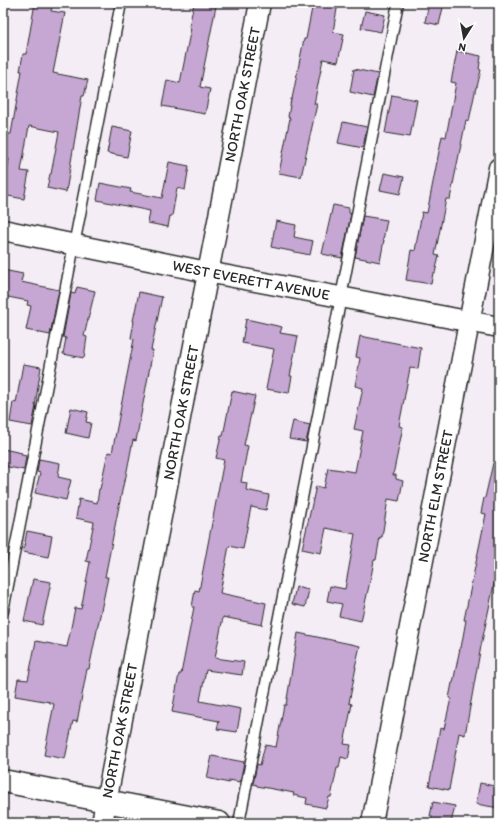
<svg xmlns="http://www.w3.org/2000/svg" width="502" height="826" font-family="Itim,sans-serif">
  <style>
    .building { fill: #c6a7d3; stroke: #2b2b2b }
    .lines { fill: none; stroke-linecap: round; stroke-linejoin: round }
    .service-casing { stroke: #2b2b2b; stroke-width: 13 }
    .minor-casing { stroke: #2b2b2b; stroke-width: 23 }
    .tertiary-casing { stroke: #2b2b2b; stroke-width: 25 }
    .service { stroke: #fff; stroke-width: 10 }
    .minor { stroke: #fff; stroke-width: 20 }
    .tertiary { stroke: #fff; stroke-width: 22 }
    .labels { text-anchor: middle; stroke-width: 3; stroke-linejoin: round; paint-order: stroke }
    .street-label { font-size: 15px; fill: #2b2b2b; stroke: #fff }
  </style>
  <rect width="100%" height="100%" fill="#f4edf6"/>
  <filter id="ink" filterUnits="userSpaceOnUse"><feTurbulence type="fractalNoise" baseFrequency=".025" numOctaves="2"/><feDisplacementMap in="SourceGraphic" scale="8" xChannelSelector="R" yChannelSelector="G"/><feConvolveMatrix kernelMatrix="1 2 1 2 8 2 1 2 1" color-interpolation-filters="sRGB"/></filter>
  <g filter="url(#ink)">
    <path class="building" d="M 35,3 L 53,3 L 51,11 L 65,13 L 53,73 L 88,80 L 84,96 L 82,96 L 66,192 L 47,188 L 50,174 L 51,174 L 59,132 L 29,126 L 21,171 L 29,172 L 24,199 L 3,195 L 9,159 L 3,157 L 3,154 L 7,134 L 11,134 L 22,71 L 20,71 L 23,54 L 26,54 Z
      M 194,3 L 201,3 L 216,6 L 200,87 L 210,89 L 205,114 L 162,106 L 167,80 L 180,83 L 191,28 L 189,27 Z
      M 313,3 L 338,3 L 333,32 L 344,34 L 338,62 L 323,59 L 314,104 L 317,104 L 301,177 L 279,173 L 290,118 L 288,117 L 291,99 L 292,99 L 304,39 L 306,39 Z
      M 429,3 L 444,3 L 439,25 L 425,22 Z
      M 365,11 L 385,15 L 381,32 L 361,28 Z
      M 457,51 L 481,56 L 479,69 L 481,70 L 477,87 L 476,87 L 469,121 L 466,120 L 450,199 L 446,199 L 435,255 L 439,256 L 435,273 L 433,273 L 431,284 L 406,280 L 411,250 L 415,251 L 422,212 L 427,213 L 442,136 L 446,137 L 456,83 L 451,82 Z
      M 354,69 L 378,74 L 373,97 L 350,92 Z
      M 392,95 L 417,100 L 410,137 L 385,133 Z
      M 343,122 L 367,127 L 363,148 L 338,143 Z
      M 112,127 L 132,131 L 127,157 L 107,153 Z
      M 169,162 L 189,166 L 185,190 L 177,188 L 172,216 L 170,216 L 168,227 L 148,223 L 150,211 L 97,200 L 100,183 L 131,189 L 130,192 L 162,198 Z
      M 384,173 L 404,177 L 400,194 L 380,190 Z
      M 333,205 L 349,208 L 349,213 L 351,214 L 342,258 L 322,254 Z
      M 363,216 L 387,220 L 383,240 L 384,240 L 380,262 L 355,257 Z
      M 276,221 L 296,225 L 294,237 L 313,241 L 310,255 L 271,247 Z
      M 3,270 L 23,274 L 21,282 L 59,290 L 50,335 L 26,330 L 31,306 L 27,305 L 28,301 L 3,296 Z
      M 77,287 L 95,291 L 84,336 L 87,337 L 84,358 L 63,354 L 66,338 L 63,337 L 71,293 L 75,294 Z
      M 139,292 L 162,297 L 151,350 L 153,350 L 136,441 L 133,440 L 125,481 L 124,481 L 115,526 L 105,577 L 108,577 L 103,601 L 89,669 L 87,669 L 77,722 L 73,721 L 65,759 L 44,755 L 54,704 L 50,703 L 50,702 L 15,696 L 18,679 L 28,680 L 36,641 L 67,647 L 75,608 L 81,609 L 90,562 L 86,561 L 94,522 L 76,518 L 79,499 L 97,503 L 99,489 L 100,489 L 108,452 L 112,453 L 134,339 L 131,338 L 134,321 L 133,321 Z
      M 246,319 L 282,327 L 280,333 L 298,336 L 290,376 L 292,376 L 289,393 L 266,389 L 274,349 L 242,343 Z
      M 360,336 L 421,348 L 418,369 L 410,368 L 399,426 L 403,427 L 393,475 L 396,475 L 396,479 L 403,481 L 399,501 L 388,499 L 382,537 L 380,537 L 376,560 L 374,560 L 371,577 L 361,621 L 339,616 L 342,604 L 327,601 L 330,586 L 345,589 L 355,534 L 326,528 L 321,553 L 302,549 L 316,486 L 324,488 L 328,468 L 355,472 L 363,431 L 354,429 L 363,388 L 355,386 L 360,358 L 356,357 Z
      M 23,364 L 41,367 L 35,406 L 36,406 L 32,426 L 10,422 L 13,402 L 16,403 Z
      M 232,391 L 255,396 L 244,445 L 248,446 L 241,482 L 247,483 L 246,490 L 269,495 L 266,510 L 251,507 L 243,549 L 229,546 L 220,593 L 266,603 L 262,625 L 223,617 L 215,658 L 244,662 L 242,675 L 206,670 L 200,701 L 241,709 L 237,732 L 217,729 L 219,721 L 172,712 L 179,674 L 181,674 L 194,607 L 192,607 L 195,590 L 199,591 L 224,460 L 216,458 L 221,436 L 223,436 Z
      M 71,408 L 88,412 L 86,422 L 91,423 L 88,438 L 66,433 Z
      M 293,421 L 310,425 L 306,442 L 289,439 Z
      M 3,449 L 22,453 L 22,455 L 26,456 L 24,470 L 3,466 Z
      M 39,459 L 60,463 L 58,477 L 71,480 L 66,500 L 35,493 L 40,473 L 37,472 Z
      M 493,463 L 499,464 L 499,561 L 481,646 L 465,735 L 459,733 L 449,790 L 429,786 L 440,728 L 444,729 L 451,698 L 449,698 L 452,683 L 453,683 L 460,648 L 461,648 L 466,620 L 464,620 L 486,514 L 481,513 L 484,498 L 485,498 Z
      M 27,531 L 52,536 L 48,557 L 23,552 Z
      M 33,579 L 51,582 L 42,625 L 24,621 Z
      M 296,587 L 309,590 L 305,607 L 292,604 Z
      M 298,633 L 360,646 L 355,667 L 356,667 L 349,703 L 352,704 L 344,744 L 351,745 L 348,759 L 341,757 L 339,768 L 337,768 L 331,797 L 329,797 L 326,808 L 306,804 L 307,798 L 293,795 L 294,793 L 257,786 L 257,785 L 253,784 L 257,764 L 260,765 L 265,745 L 276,747 L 284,705 L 286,705 Z
      M 212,756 L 244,762 L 240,782 L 229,780 L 229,783 L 207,778 Z
      M 480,783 L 499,787 L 499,808 L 476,804 Z
      M 433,802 L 455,806 L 451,823 L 431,823 L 432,816 L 430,816 Z"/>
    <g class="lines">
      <g class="service-casing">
        <path id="service" d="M 3,611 L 121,3
          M 239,823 L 341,297 L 398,3"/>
      </g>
      <g class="minor-casing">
        <g id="minor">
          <path id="s1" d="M 3,230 L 207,272 L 499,327"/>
          <path id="s2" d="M 102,823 L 260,3"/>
          <path id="s3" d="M 372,823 L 499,168"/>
        </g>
      </g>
      <g class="tertiary-casing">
        <path id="tertiary" d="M 3,781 L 219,823"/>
      </g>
      <use href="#service" class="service"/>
      <use href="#minor" class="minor"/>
      <use href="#tertiary" class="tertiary"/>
    </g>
  </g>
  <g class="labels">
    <g class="street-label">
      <text dy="5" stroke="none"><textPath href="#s2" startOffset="742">NORTH OAK STREET</textPath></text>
      <text dy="5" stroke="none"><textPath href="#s1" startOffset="253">WEST EVERETT AVENUE</textPath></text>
      <text dy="5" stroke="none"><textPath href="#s2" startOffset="418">NORTH OAK STREET</textPath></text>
      <text dy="5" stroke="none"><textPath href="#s3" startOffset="333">NORTH ELM STREET</textPath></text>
      <text dy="5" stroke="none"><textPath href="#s2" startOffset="94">NORTH OAK STREET</textPath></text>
    </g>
  </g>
  <rect width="502" height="826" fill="none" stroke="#fff" stroke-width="16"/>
  <rect x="8" y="8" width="486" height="810" fill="none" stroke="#2b2b2b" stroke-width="1.5" filter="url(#ink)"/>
  <g transform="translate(464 38) rotate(191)" stroke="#ffffff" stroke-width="3" paint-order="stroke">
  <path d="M0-3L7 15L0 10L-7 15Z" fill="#2b2b2b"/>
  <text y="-6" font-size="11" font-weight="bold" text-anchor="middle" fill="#2b2b2b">N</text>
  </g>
</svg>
